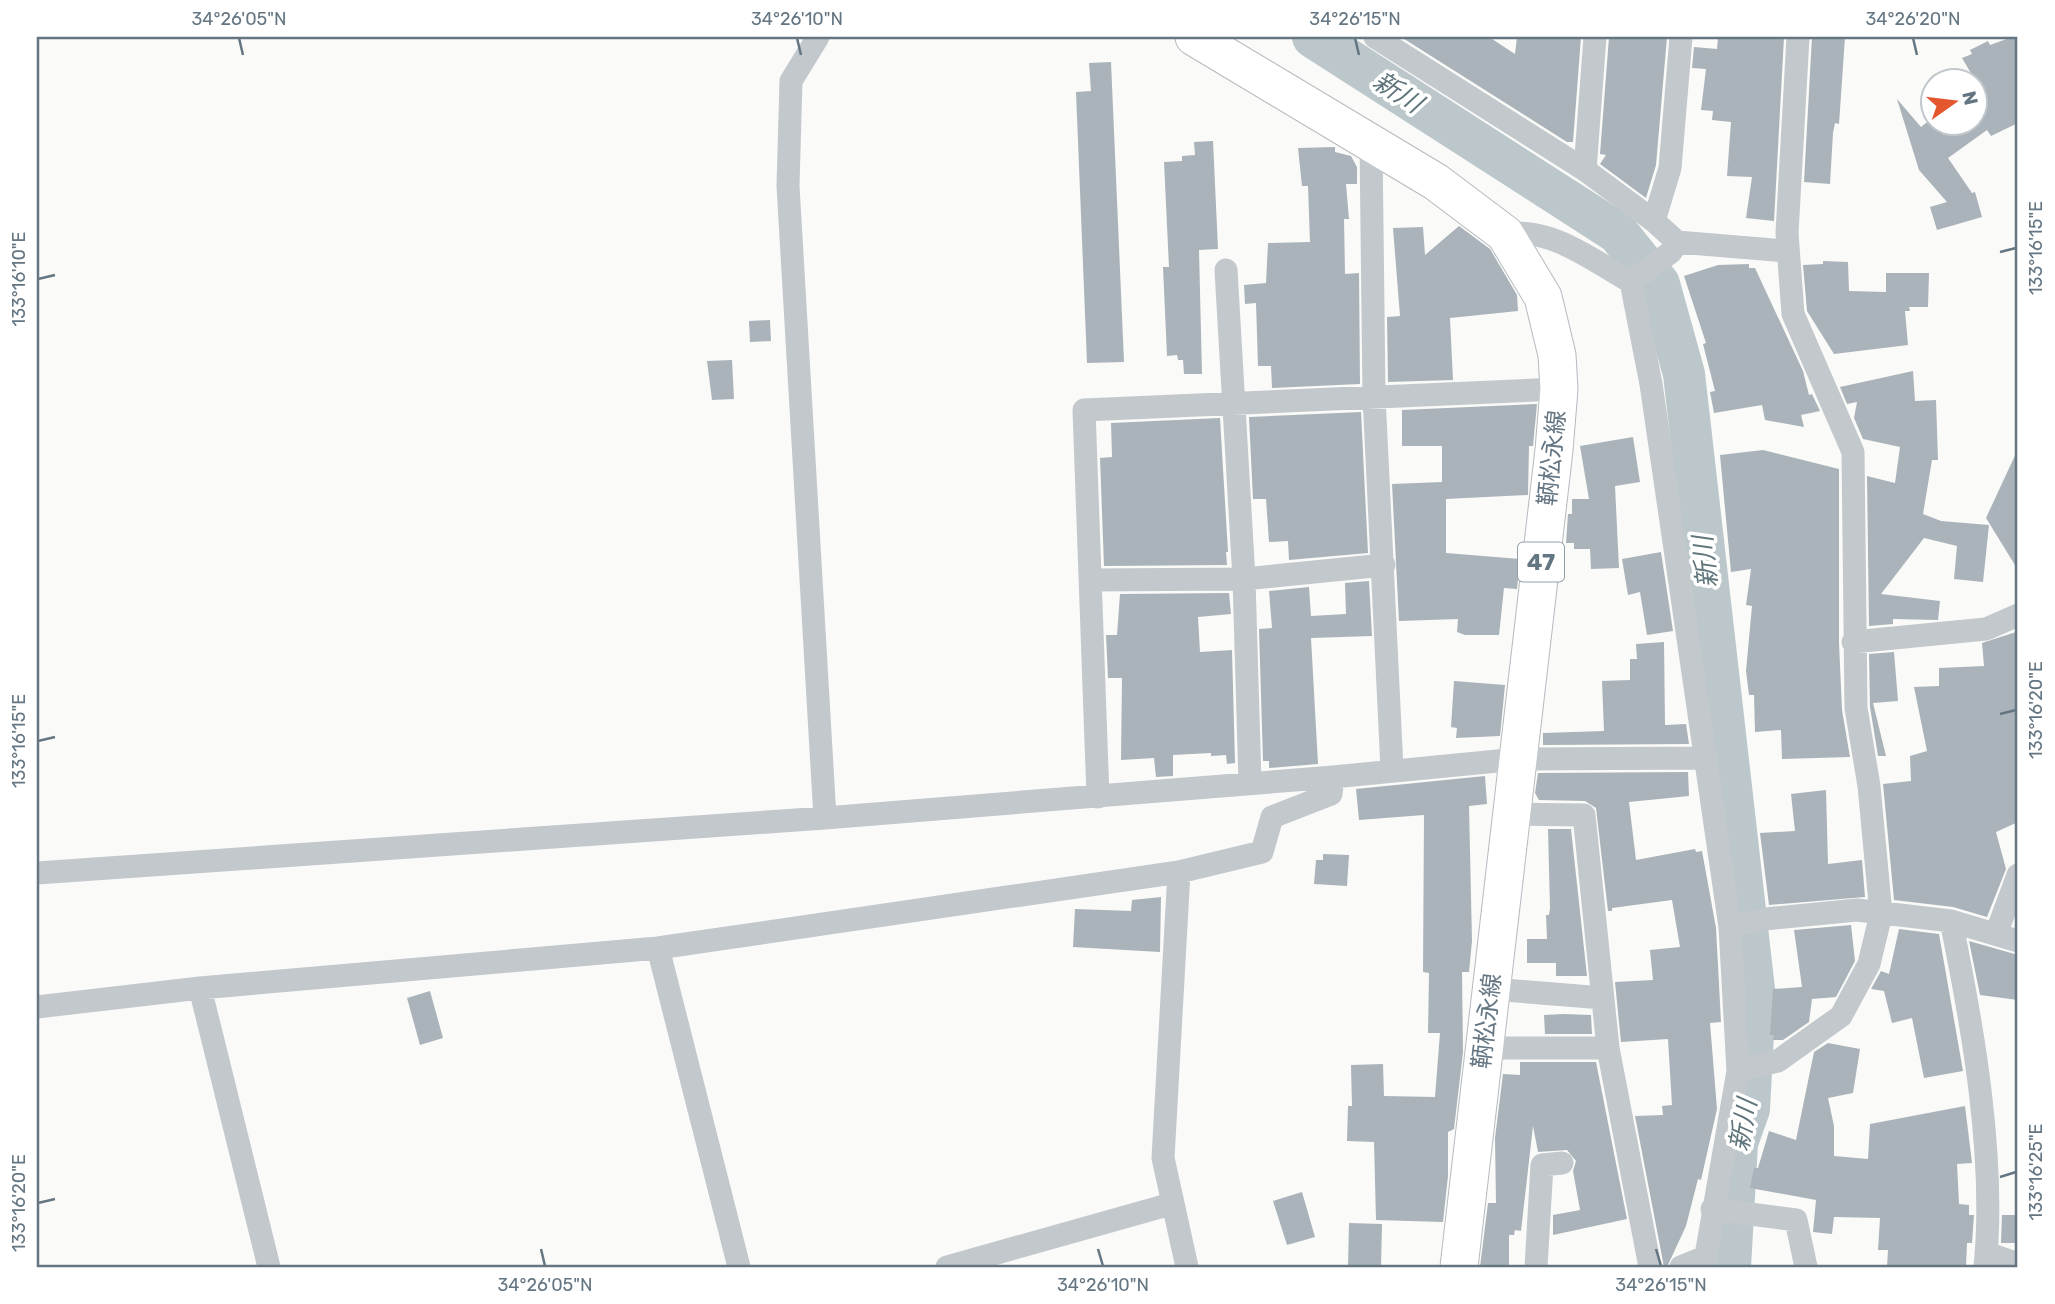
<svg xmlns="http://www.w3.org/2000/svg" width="2055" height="1304" font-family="Rubik,'Noto Sans JP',sans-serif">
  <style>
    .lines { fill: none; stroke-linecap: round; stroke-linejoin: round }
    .river { stroke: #bbc7cb; stroke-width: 42 }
    .building { fill: #aab3b9 }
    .primary-casing { stroke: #b5babe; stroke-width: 39 }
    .street { stroke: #c3c8cc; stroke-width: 23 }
    .primary { stroke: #fff; stroke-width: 37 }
    .ticks { fill: none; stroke: #657683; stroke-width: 2.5 }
    .labels { text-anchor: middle; stroke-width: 7; stroke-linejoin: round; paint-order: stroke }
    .shield { fill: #fff; stroke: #939fa8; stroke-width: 2 }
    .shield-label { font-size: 23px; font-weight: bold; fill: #657683 }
    .street-label { font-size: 24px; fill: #657683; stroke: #fff }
    .water-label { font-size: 26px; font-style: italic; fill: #60757c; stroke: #fff }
    .neatline { fill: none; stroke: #657683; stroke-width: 2.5 }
    .ticks-label { font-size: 18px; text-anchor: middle; fill: #657683 }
  </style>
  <rect width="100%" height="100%" fill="#fafaf8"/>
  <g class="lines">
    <path class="river" d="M 1313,37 L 1618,233 L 1659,284 L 1684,374 L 1755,998 L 1749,1109 L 1737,1143 L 1730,1267"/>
  </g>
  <path class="building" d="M 1401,37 L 1489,37 L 1515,54 L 1517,37 L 1581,37 L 1573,142 L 1567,142 Z
    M 1609,37 L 1667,37 L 1656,165 L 1646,198 L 1600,164 L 1606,155 L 1600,154 Z
    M 1718,37 L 1784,37 L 1774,221 L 1746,218 L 1752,177 L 1727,176 L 1731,122 L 1712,120 L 1713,111 L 1701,110 L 1706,69 L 1692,68 L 1694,47 L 1717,49 Z
    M 1812,37 L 1845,37 L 1839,124 L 1835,123 L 1833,133 L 1830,184 L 1804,182 Z
    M 2012,37 L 2018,37 L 2018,123 L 1991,136 L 1987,130 L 1948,158 L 1972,193 L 1975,192 L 1982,217 L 1937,230 L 1930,207 L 1947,202 L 1919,170 L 1897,99 L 1921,127 L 1931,119 L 1944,135 L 1962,122 L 1975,122 L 1975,80 L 1962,58 L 1972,54 L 1970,50 L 1988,41 L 1990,45 Z
    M 1111,62 L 1124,362 L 1087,363 L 1076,92 L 1091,91 L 1089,63 Z
    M 1213,141 L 1218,249 L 1199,250 L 1202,374 L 1184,374 L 1183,360 L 1178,360 L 1177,355 L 1167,356 L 1163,267 L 1169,267 L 1164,162 L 1182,161 L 1182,156 L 1195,155 L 1194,142 Z
    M 1335,147 L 1335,152 L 1351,156 L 1357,167 L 1357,184 L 1346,184 L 1349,219 L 1344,219 L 1345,274 L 1359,273 L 1360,384 L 1272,388 L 1271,366 L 1258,366 L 1256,303 L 1245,304 L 1244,285 L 1266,283 L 1268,243 L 1310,242 L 1308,186 L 1302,186 L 1298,148 Z
    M 1459,226 L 1490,249 L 1517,295 L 1518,311 L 1450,318 L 1453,380 L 1388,382 L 1387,317 L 1400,316 L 1393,228 L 1423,227 L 1425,255 Z
    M 1823,261 L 1848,262 L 1849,291 L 1886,292 L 1886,273 L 1929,273 L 1928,307 L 1909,307 L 1910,311 L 1905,311 L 1908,345 L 1834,354 L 1807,311 L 1803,265 L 1823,264 Z
    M 1749,264 L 1749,268 L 1755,268 L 1803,371 L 1809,395 L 1812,394 L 1820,411 L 1801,415 L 1804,427 L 1765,420 L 1762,405 L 1714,413 L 1710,392 L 1715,391 L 1703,344 L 1706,343 L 1684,276 L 1718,265 Z
    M 770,320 L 771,341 L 750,342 L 749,321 Z
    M 732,360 L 734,399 L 712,400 L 707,361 Z
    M 1913,371 L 1915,401 L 1936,400 L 1938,460 L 1932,460 L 1923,514 L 1941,521 L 1989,525 L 1983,582 L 1954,579 L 1957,546 L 1924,538 L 1881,594 L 1940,601 L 1938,620 L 1893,619 L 1893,624 L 1869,626 L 1867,476 L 1895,483 L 1900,447 L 1863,439 L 1854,418 L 1857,402 L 1847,404 L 1840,387 Z
    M 1537,404 L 1533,446 L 1529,446 L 1528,495 L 1446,499 L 1446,553 L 1520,559 L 1517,589 L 1504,588 L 1499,635 L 1465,635 L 1457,632 L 1458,619 L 1399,621 L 1392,484 L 1442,482 L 1442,446 L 1402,446 L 1402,410 Z
    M 1361,412 L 1368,553 L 1289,560 L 1288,541 L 1269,542 L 1266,499 L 1253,499 L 1249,417 Z
    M 1220,418 L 1228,552 L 1226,552 L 1227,565 L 1104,566 L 1100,458 L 1112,457 L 1111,423 Z
    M 1633,437 L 1640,482 L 1615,486 L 1619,568 L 1591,569 L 1590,549 L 1574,549 L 1574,543 L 1566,543 L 1568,514 L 1572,514 L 1572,499 L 1589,499 L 1580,446 Z
    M 2018,449 L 2018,570 L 1986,518 Z
    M 1763,450 L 1839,469 L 1839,643 L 1842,710 L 1850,757 L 1782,759 L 1781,730 L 1755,732 L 1754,695 L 1749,695 L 1746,671 L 1752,606 L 1746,605 L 1751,569 L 1731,572 L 1720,455 Z
    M 1661,552 L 1673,631 L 1647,635 L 1640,592 L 1628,595 L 1622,559 Z
    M 1369,581 L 1372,636 L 1311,638 L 1318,764 L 1269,768 L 1269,761 L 1263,761 L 1259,629 L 1272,628 L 1269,591 L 1309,587 L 1311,616 L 1346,614 L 1345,583 Z
    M 1229,593 L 1231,614 L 1198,617 L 1200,652 L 1232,650 L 1235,763 L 1227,764 L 1226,755 L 1211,756 L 1211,753 L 1173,755 L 1173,776 L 1156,777 L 1154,758 L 1121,760 L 1122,678 L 1108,678 L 1106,635 L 1117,635 L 1120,594 Z
    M 2016,632 L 2018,822 L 1996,832 L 2006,869 L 1987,917 L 1953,907 L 1894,900 L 1883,784 L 1911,781 L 1910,756 L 1927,751 L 1914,687 L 1939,686 L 1939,668 L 1984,666 L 1982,643 Z
    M 1664,642 L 1665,725 L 1686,724 L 1689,744 L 1543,745 L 1543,733 L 1604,731 L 1602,681 L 1630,680 L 1630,659 L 1637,659 L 1636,644 Z
    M 1894,652 L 1898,701 L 1873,703 L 1886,756 L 1878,756 L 1870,707 L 1869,654 Z
    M 1454,681 L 1505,685 L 1500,736 L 1456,738 L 1457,728 L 1451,727 Z
    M 1688,772 L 1689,796 L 1629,802 L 1636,860 L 1695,849 L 1696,852 L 1702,851 L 1716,928 L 1721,1022 L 1710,1023 L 1717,1109 L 1701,1180 L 1698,1179 L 1686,1226 L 1667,1267 L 1664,1267 L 1635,1116 L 1663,1115 L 1662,1106 L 1672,1105 L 1668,1039 L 1621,1042 L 1615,982 L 1653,980 L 1650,950 L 1680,947 L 1672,900 L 1612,908 L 1612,911 L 1608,911 L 1596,808 L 1585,801 L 1539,800 L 1535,793 L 1538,773 Z
    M 1485,776 L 1487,804 L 1469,806 L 1472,941 L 1469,972 L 1462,972 L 1463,1052 L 1454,1129 L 1448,1132 L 1448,1176 L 1443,1222 L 1376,1220 L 1374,1142 L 1347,1141 L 1348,1106 L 1352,1106 L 1351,1065 L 1383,1064 L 1384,1096 L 1435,1097 L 1440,1033 L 1428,1033 L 1429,973 L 1423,972 L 1424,815 L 1359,820 L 1356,789 Z
    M 1826,790 L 1828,864 L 1862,860 L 1865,897 L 1769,905 L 1760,833 L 1795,831 L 1791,794 Z
    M 1548,829 L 1571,829 L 1587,976 L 1556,976 L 1556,963 L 1527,963 L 1527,939 L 1547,939 L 1546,915 L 1549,915 L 1550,908 Z
    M 1323,854 L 1349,855 L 1347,886 L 1314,884 L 1316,860 L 1323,860 Z
    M 1161,897 L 1160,952 L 1073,947 L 1075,909 L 1131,911 L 1132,900 Z
    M 1851,925 L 1855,961 L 1836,997 L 1812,999 L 1809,1022 L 1783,1040 L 1773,1040 L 1774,1035 L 1770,1035 L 1773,989 L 1802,987 L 1794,930 Z
    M 1899,929 L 1939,934 L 1963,1071 L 1924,1078 L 1912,1018 L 1892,1023 L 1884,991 L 1871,989 L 1881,971 L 1889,974 Z
    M 1969,941 L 2018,955 L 2018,1000 L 1980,995 Z
    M 430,991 L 443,1038 L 420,1045 L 407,998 Z
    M 1563,1014 L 1591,1015 L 1592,1034 L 1545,1034 L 1544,1015 Z
    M 1828,1043 L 1860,1049 L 1853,1093 L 1828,1098 L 1834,1126 L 1834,1156 L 1868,1159 L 1870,1124 L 1965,1106 L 1972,1163 L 1957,1164 L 1959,1204 L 1969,1205 L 1969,1215 L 1974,1215 L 1972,1243 L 1967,1243 L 1966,1267 L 1887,1267 L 1888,1250 L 1878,1250 L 1880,1218 L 1834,1217 L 1832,1234 L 1813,1232 L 1816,1200 L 1750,1188 L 1754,1168 L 1758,1168 L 1769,1131 L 1796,1140 L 1814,1052 Z
    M 1520,1062 L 1596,1062 L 1627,1219 L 1553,1235 L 1553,1215 L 1580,1210 L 1573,1171 L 1576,1161 L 1567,1150 L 1538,1152 L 1533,1126 L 1521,1231 L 1515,1230 L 1514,1235 L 1509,1235 L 1509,1267 L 1480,1267 L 1488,1203 L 1496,1203 L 1495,1138 L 1503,1074 L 1520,1075 Z
    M 1302,1192 L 1315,1237 L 1287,1245 L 1273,1201 Z
    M 2002,1215 L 2018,1215 L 2018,1243 L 2001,1243 Z
    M 1349,1223 L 1382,1224 L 1381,1267 L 1348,1267 Z"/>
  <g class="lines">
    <g class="primary-casing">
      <path id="primary" d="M 1194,37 L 1436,182 L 1505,234 L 1543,297 L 1557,355 L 1559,389 L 1554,450 L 1459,1267"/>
    </g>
    <path class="street" d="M 818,37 L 791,81 L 788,186 L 825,818
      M 1375,37 L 1585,170 L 1654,221 L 1677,242 L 1787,251
      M 1371,142 L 1374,396 L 1392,769
      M 1585,170 L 1595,37
      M 1654,221 L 1670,168 L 1681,37
      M 1505,234 C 1551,227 1592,260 1631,282 L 1651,384 L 1730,927 L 1738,1071 L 1704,1267
      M 1226,270 L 1244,579 L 1250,783
      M 1631,282 L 1671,252 L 1677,242
      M 1092,580 L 1244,579 L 1384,565
      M 1853,642 L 1986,629 L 2018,615
      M 1098,797 L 1084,410 L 1559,389
      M 1512,814 L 1584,815 L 1608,1048 L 1650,1267
      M 1179,872 L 1163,1158 L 1187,1267
      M 37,873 L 825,818 L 1333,777 L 1518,759 L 1706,758
      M 1951,921 C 1973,1027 1996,1159 1985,1267
      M 1730,927 L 1765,919 L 1857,910 L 1951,921 L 2018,941
      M 1996,934 L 2018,875
      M 658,948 L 739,1267
      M 200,988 L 269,1267
      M 1491,989 L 1603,998
      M 37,1007 L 200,988 L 658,948 L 1179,872 L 1262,852 L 1272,817 L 1331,794 L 1333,777
      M 1484,1048 L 1608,1048
      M 1738,1071 L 1778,1061 L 1841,1016 L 1869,964 L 1881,914 L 1869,786 L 1856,708 L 1853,452 L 1793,314 L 1787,233 L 1798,37
      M 1712,1209 L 1796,1220 L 1806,1267
      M 1986,1253 L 2018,1264
      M 947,1267 L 1171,1204
      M 1536,1267 L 1542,1165 L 1562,1163
      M 1681,1267 L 1703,1258"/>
    <use href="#primary" class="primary"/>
  </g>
  <path class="ticks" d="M 239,38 L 243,55M 797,38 L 801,55M 1355,38 L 1359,55M 1913,38 L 1917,55M 2000,252 L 2016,248M 38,279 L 55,275M 2000,714 L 2016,710M 38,741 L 55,737M 2000,1177 L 2016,1172M 38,1203 L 55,1199M 541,1249 L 545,1266M 1098,1249 L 1103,1266M 1656,1249 L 1661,1266"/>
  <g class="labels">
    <rect class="shield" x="1518" y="542.5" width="46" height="39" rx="5"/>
    <g class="shield-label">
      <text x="1541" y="570">47</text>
    </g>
    <g class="street-label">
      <text transform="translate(1552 458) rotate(-84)" y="8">鞆松永線</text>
      <text transform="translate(1487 1021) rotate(-83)" y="8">鞆松永線</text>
    </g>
    <g class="water-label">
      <text transform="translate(1398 92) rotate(33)" y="9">新川</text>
      <text transform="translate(1705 562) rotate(-96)" y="9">新川</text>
      <text transform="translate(1743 1125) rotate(-80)" y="9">新川</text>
    </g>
  </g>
  <rect width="2055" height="1304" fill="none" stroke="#ffffff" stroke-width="77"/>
  <g transform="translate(1954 102) rotate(76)"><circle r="33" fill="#ffffff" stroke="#c1c8cd" stroke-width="2"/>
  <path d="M0-5L12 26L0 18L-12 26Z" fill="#e4572e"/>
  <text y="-10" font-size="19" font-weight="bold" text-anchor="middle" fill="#657683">N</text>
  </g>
  <rect x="38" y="38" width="1978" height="1228" class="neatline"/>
  <g class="ticks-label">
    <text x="239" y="25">34°26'05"N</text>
    <text x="797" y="25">34°26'10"N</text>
    <text x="1355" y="25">34°26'15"N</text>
    <text x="1913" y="25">34°26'20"N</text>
    <text transform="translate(2036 248) rotate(-90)" y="6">133°16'15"E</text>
    <text transform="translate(19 279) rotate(-90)" y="6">133°16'10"E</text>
    <text transform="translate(2036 710) rotate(-90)" y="6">133°16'20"E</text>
    <text transform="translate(19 741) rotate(-90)" y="6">133°16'15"E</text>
    <text transform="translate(2036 1172) rotate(-90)" y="6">133°16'25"E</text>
    <text transform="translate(19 1203) rotate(-90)" y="6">133°16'20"E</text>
    <text x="545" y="1291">34°26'05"N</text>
    <text x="1103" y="1291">34°26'10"N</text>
    <text x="1661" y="1291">34°26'15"N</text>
  </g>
</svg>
